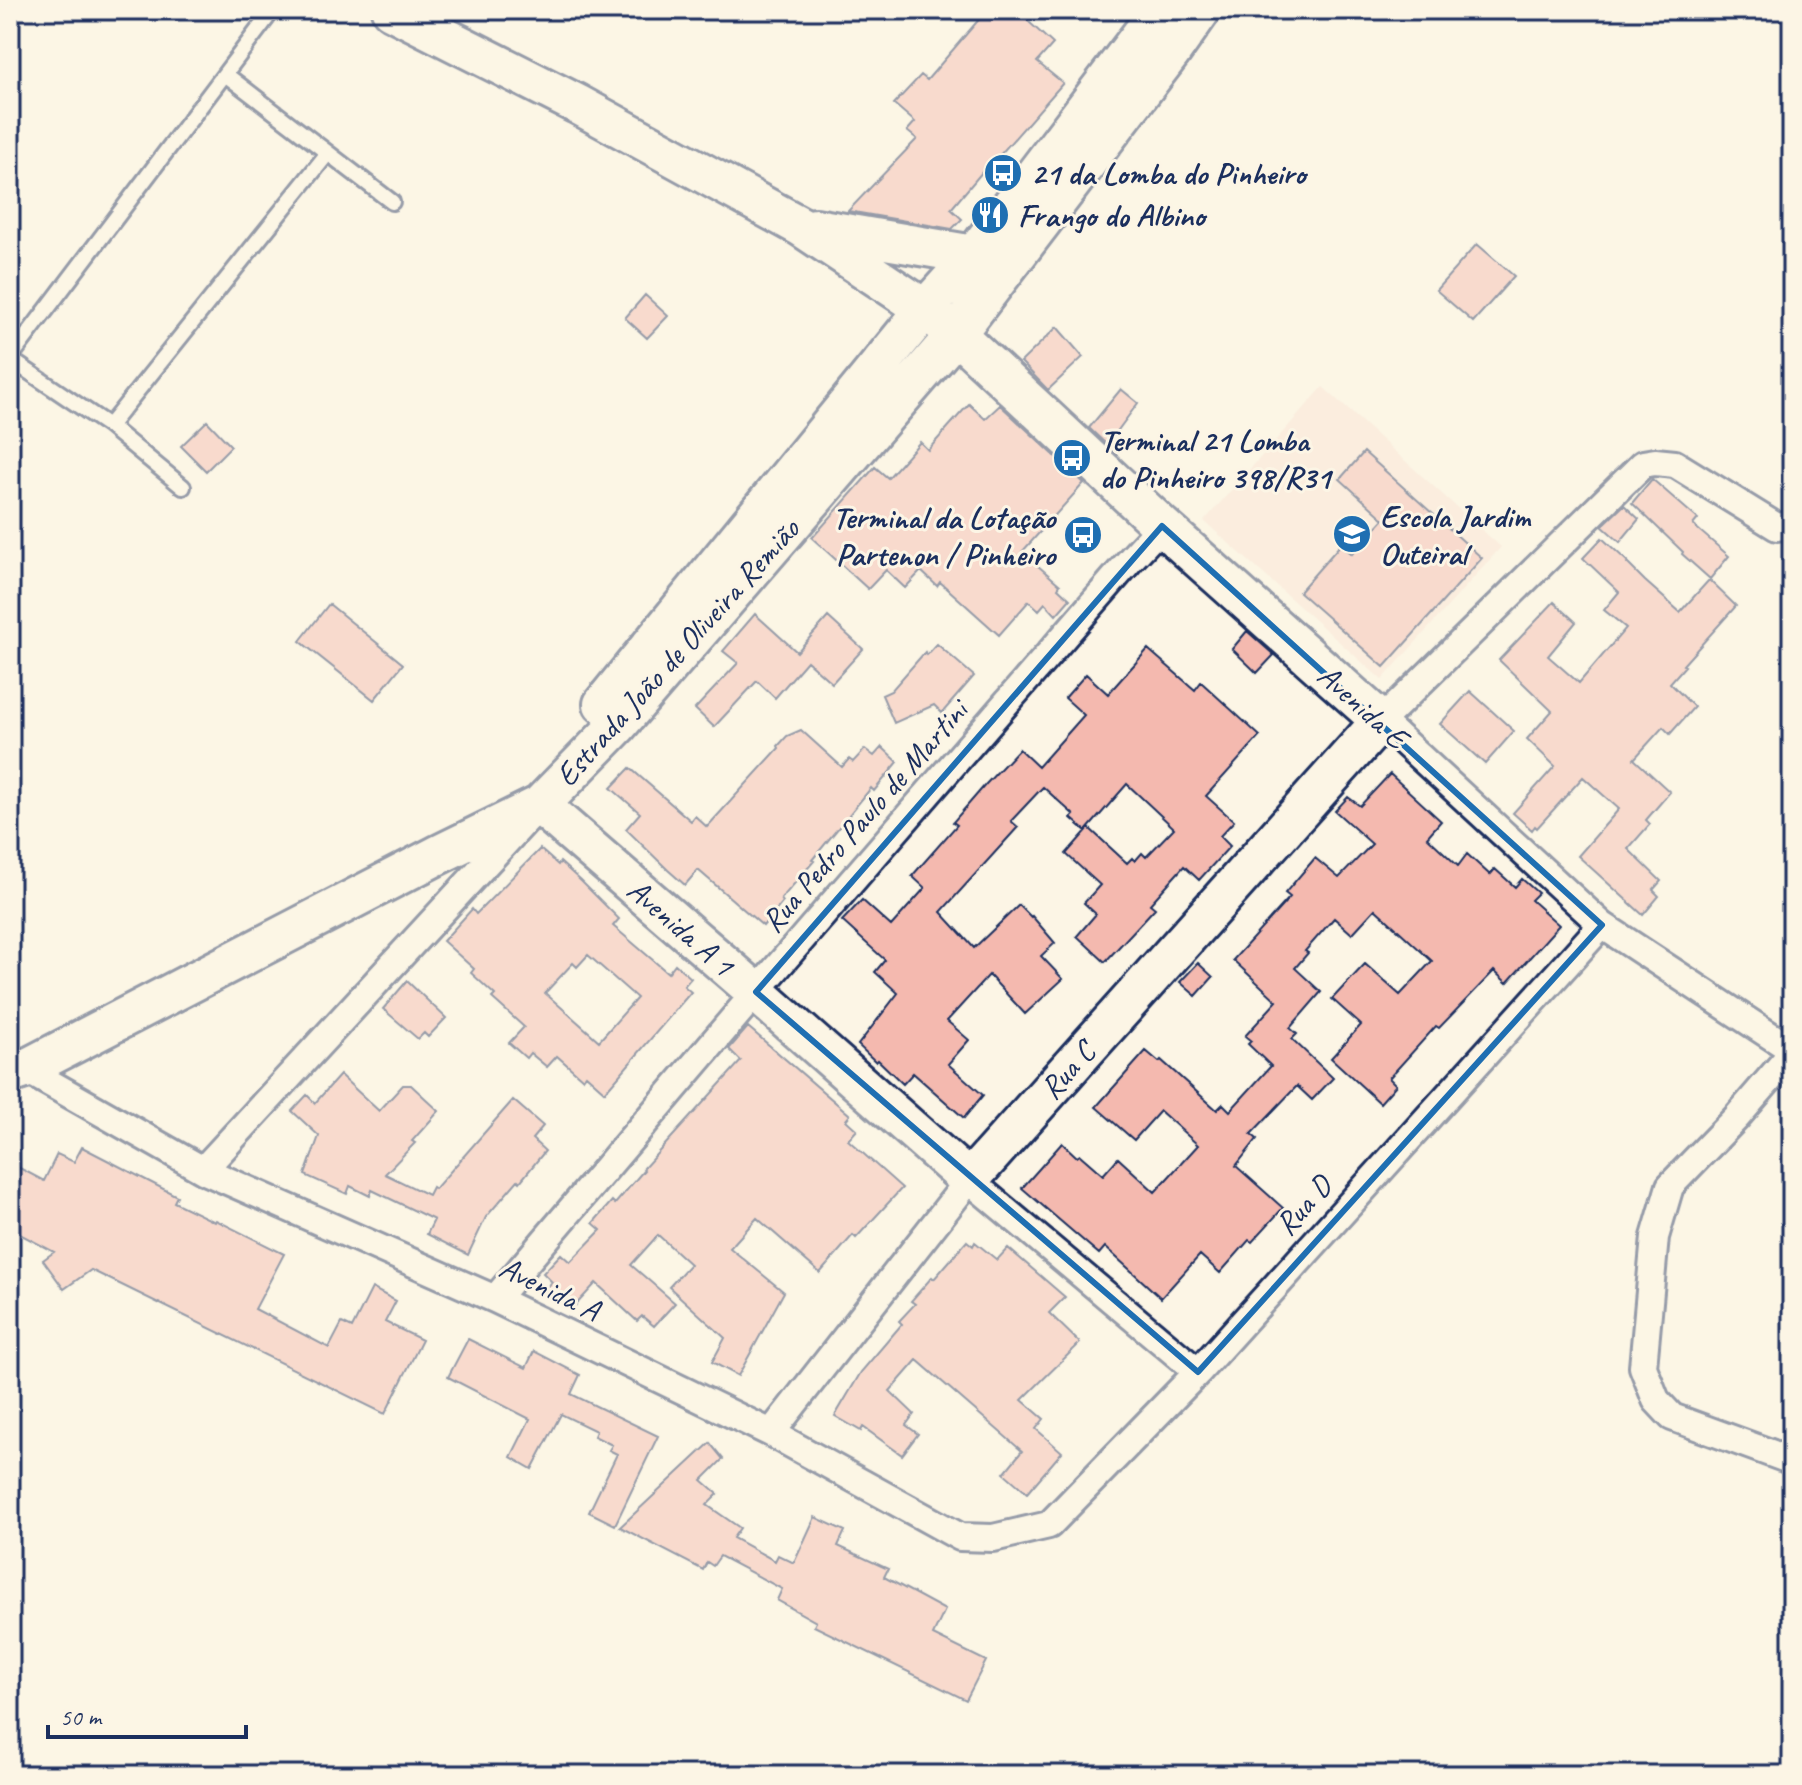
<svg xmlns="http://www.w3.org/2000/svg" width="1802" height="1785" font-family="Caveat,sans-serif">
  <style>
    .built { fill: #fae3d5 }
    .building { fill: #f4b9af; stroke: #1b2f5e; stroke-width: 2; fill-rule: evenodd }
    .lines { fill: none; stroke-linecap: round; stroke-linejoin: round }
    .lane-casing { stroke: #1b2f5e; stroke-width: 20 }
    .street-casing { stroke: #1b2f5e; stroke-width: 32 }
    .secondary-casing { stroke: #1b2f5e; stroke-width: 44 }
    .lane { stroke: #fcf5e5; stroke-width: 14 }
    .street { stroke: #fcf5e5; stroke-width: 26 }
    .secondary { stroke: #fcf5e5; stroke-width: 38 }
    .marked { fill: none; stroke: #1f6fb2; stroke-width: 6; stroke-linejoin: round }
    .labels { text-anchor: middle; stroke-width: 6; stroke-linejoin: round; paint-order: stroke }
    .poi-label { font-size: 32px; font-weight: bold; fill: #1b2f5e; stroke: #fcf5e5; text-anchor: start }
    .street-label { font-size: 32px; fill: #1b2f5e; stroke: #fcf5e5 }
  </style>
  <rect width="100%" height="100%" fill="#fcf5e5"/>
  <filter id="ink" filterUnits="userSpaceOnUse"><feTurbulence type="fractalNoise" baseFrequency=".0125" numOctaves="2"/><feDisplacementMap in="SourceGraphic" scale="16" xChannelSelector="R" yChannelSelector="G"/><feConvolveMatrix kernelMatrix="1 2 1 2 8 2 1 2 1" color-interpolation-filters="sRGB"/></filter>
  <g filter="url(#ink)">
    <path class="built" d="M 1323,387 L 1501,547 L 1382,680 L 1204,521 Z"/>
    <path class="building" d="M 987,10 L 1016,10 L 1053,44 L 1037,62 L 1063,83 L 985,172 L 983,171 L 951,209 L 962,219 L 952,229 L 848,211 L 917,139 L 907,131 L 915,122 L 894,104 L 921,75 L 927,80 Z
      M 1477,244 L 1514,276 L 1473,322 L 1436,290 Z
      M 645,295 L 668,316 L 647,338 L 625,318 Z
      M 1057,327 L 1083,357 L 1048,390 L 1021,362 Z
      M 1121,389 L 1138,403 L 1107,445 L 1089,428 Z
      M 969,404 L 985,419 L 1000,405 L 1084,483 L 1022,552 L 1060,585 L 1058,588 L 1070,599 L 1056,615 L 1045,603 L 1039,610 L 1029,601 L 999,635 L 940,582 L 937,586 L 921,571 L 905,588 L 886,570 L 868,589 L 812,538 L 875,467 L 888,478 L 920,442 L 928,450 Z
      M 207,421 L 231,446 L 206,471 L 181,446 Z
      M 1364,452 L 1482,558 L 1384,667 L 1299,592 L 1341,544 L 1352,554 L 1384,519 L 1340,479 Z
      M 1652,479 L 1698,519 L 1693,525 L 1729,556 L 1710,579 L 1682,554 L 1683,552 L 1632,503 Z
      M 1624,505 L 1639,519 L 1620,542 L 1602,526 Z
      M 1602,538 L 1628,562 L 1627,563 L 1645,581 L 1680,612 L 1709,580 L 1736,606 L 1683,665 L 1685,666 L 1670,683 L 1694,707 L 1670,734 L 1663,727 L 1634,759 L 1670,792 L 1646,820 L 1650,824 L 1628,849 L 1661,881 L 1653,890 L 1659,896 L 1643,915 L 1578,856 L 1619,809 L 1583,777 L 1537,828 L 1535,826 L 1532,830 L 1513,813 L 1555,766 L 1527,739 L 1552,711 L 1499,660 L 1554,602 L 1576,622 L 1548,656 L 1579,683 L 1626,628 L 1604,610 L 1619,592 L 1583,558 Z
      M 329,604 L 403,664 L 374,700 L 300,641 Z
      M 755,614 L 797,652 L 828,617 L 863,649 L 832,683 L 807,661 L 775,698 L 757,681 L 714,727 L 695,709 L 738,663 L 723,651 Z
      M 1247,631 L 1274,655 L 1257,673 L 1232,649 Z
      M 937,644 L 974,676 L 942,713 L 934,705 L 894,723 L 882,695 L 891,691 L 925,652 L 927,655 Z
      M 1148,649 L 1195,690 L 1201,682 L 1260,736 L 1206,796 L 1234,821 L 1220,836 L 1230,846 L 1199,880 L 1184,866 L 1150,904 L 1155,908 L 1105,962 L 1077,936 L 1096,914 L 1084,903 L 1100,885 L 1066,854 L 1089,828 L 1127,863 L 1132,858 L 1135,861 L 1142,853 L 1146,857 L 1174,828 L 1127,784 L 1086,831 L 1071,818 L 1074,815 L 1043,787 L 1011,821 L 1018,827 L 941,912 L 974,948 L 1019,905 L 1031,917 L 1032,916 L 1055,943 L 1041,956 L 1063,979 L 1025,1014 L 989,975 L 947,1021 L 969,1040 L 948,1064 L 983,1095 L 964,1118 L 913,1073 L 903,1084 L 878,1060 L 876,1062 L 858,1045 L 898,993 L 875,972 L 885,960 L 842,921 L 862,900 L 891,926 L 925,888 L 912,876 L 957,825 L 953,822 L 986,784 L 1019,749 L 1038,767 L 1084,715 L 1065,698 L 1086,674 L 1108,694 Z
      M 1470,691 L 1514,731 L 1485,764 L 1440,724 Z
      M 801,730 L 842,767 L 849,759 L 853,762 L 865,749 L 874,756 L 882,747 L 898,762 L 874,791 L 871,788 L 812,860 L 814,861 L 781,899 L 783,902 L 763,926 L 698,870 L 685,885 L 668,870 L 626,829 L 640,813 L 611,788 L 630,768 L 691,821 L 695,816 L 707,827 L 779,748 L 778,746 L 787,736 Z
      M 1390,774 L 1441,821 L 1427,837 L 1458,866 L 1467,854 L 1490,875 L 1495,869 L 1515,887 L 1522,879 L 1538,893 L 1531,900 L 1559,925 L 1507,983 L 1494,971 L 1439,1028 L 1436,1026 L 1389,1078 L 1396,1085 L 1380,1103 L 1331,1058 L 1361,1025 L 1332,999 L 1365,964 L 1400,995 L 1432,961 L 1375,909 L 1352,934 L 1334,918 L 1305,951 L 1308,953 L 1295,968 L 1321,992 L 1290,1028 L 1297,1034 L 1292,1039 L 1333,1078 L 1312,1100 L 1297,1086 L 1251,1134 L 1257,1139 L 1236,1166 L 1283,1208 L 1252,1242 L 1249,1240 L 1220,1273 L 1200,1255 L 1161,1298 L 1105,1247 L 1099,1254 L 1022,1188 L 1062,1143 L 1077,1157 L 1080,1155 L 1103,1175 L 1118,1158 L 1155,1192 L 1198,1145 L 1160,1111 L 1134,1140 L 1096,1107 L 1146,1051 L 1159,1062 L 1161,1060 L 1217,1110 L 1223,1104 L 1230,1111 L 1271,1066 L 1248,1044 L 1251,1041 L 1245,1036 L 1277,1001 L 1233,960 L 1290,897 L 1285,893 L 1315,858 L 1339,878 L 1372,844 L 1335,811 L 1348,797 L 1360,806 Z
      M 540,849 L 558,865 L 560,862 L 581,881 L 619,919 L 613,926 L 668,973 L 675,964 L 691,978 L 684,986 L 691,992 L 605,1092 L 586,1075 L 583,1079 L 557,1056 L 547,1067 L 530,1053 L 526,1058 L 509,1043 L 524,1027 L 492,998 L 495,995 L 471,973 L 474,969 L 443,941 L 472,909 L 476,914 ZM 588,955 L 637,998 L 599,1041 L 545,993 L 573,963 L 577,967 Z
      M 1198,963 L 1213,977 L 1196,996 L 1180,982 Z
      M 407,981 L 446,1018 L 428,1037 L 424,1033 L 418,1039 L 383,1009 Z
      M 748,1027 L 850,1115 L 846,1120 L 857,1130 L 848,1140 L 902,1188 L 856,1238 L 853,1235 L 820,1273 L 757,1218 L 730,1248 L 784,1292 L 738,1376 L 712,1362 L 725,1338 L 669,1287 L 690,1264 L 658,1235 L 631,1265 L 675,1303 L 654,1326 L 642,1316 L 637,1321 L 596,1283 L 573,1308 L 543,1292 L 552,1282 L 543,1273 L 561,1254 L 570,1262 L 601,1230 L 593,1223 L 612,1201 L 615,1204 L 644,1170 L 643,1169 L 741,1061 L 729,1049 Z
      M 340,1075 L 379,1111 L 403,1085 L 411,1085 L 439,1111 L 412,1141 L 415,1143 L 385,1174 L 428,1195 L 432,1187 L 435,1189 L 513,1100 L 543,1126 L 532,1139 L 545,1151 L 520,1182 L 518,1180 L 486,1217 L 468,1255 L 427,1234 L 434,1220 L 372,1190 L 370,1196 L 350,1186 L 347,1194 L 305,1175 L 319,1136 L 292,1111 L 307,1095 L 315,1103 Z
      M 82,1147 L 177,1196 L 174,1202 L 215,1222 L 216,1220 L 284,1254 L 255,1309 L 329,1348 L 342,1323 L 352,1328 L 372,1288 L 396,1301 L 385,1322 L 422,1340 L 385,1414 L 91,1270 L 64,1289 L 43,1260 L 54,1252 L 10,1229 L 10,1163 L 44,1181 L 57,1154 L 74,1162 Z
      M 967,1241 L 973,1246 L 975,1242 L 997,1260 L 1008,1248 L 1065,1297 L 1049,1313 L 1080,1343 L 1022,1400 L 1044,1419 L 1036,1429 L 1062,1452 L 1027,1493 L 1004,1473 L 1022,1451 L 917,1360 L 890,1391 L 914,1414 L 906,1425 L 918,1434 L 902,1455 L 863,1427 L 861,1431 L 835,1416 L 861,1372 L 902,1324 L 899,1321 L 915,1304 L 911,1301 L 932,1277 L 934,1279 Z
      M 468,1339 L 526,1368 L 534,1351 L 580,1375 L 571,1394 L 658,1436 L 615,1525 L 589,1512 L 617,1454 L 609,1450 L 612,1445 L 594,1436 L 596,1431 L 561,1414 L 532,1469 L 511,1457 L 530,1419 L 448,1377 Z
      M 710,1443 L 723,1459 L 702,1480 L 718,1494 L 707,1505 L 740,1528 L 733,1538 L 775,1561 L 778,1555 L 794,1563 L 815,1517 L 845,1531 L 838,1546 L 888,1569 L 884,1577 L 945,1610 L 933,1635 L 986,1661 L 966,1700 L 814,1626 L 816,1622 L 777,1600 L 782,1589 L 720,1556 L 713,1566 L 707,1562 L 703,1570 L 620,1527 Z"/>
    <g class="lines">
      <g class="lane-casing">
        <path id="lane" d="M 225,74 L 392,202
          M 10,358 L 273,10
          M 10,359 L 109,426
          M 183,487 L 109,426 L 328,153"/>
      </g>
      <g class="street-casing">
        <path id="street" d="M 1792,523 L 1789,525 L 1777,527 L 1675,464 L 1655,462 L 1643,464 L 1381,721 L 1602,925 L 1792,1050
          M 1792,1053 L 1736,1118 L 1670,1186 L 1655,1237 L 1643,1367 L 1656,1400 L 1672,1417 L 1792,1461
          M 25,1069 L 203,1170 L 495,1299 L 771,1433 L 960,1537 L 993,1538 L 1049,1525 L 1198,1372 L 1602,925
          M 203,1170 L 527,819
          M 495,1299 L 756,992 L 1132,558 L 1162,526
          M 771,1433 L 969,1180 L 1198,1372"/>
      </g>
      <g class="secondary-casing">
        <path id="secondary" d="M 391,10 L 577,104 L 800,226 L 925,309 L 956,334 L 1162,526 L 1381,721 L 969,1180 L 756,992 L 540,805
          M 815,228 L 974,255
          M 603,704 L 925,309 L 974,255 L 1160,10
          M 10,1074 L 25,1069 L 438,855 L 540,805 L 617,726 L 956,334 L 1170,54 L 1201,10"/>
      </g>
      <use href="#lane" class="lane"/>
      <use href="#street" class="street"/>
      <use href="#secondary" class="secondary"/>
    </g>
  </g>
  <path d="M0 0H1802V1785H0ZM 1162,526 L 1602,925 L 1198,1372 L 756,992 Z" fill="#fcf5e5" fill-opacity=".55" fill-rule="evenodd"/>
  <path class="marked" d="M 1162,526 L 1602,925 L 1198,1372 L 756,992 Z"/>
  <defs>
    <g id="bus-disc" transform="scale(2)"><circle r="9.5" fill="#1f6fb2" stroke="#fcf5e5"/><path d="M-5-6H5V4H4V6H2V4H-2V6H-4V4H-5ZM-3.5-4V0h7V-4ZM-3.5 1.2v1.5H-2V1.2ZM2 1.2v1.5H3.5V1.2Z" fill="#fff"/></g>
    <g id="restaurant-disc" transform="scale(2)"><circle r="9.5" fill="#1f6fb2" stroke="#fcf5e5"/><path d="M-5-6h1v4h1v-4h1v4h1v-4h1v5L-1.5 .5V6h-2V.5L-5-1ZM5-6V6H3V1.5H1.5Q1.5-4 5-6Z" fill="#fff"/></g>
    <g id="school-disc" transform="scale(2)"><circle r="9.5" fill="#1f6fb2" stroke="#fcf5e5"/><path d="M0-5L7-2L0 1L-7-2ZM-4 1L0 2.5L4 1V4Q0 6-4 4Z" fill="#fff"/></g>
  </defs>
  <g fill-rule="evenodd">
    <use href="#bus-disc" x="1003" y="173"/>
    <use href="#restaurant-disc" x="990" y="215"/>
    <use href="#bus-disc" x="1072" y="458"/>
    <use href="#school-disc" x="1352" y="534"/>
    <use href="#bus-disc" x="1083" y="535"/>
  </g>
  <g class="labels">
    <g class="poi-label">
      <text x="1031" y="184">21 da Lomba do Pinheiro</text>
      <text x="1018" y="226">Frango do Albino</text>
      <text x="1100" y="451">Terminal 21 Lomba<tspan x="1100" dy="37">do Pinheiro 398/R31</tspan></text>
      <text x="1380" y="527">Escola Jardim<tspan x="1380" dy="37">Outeiral</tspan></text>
      <text x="1055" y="528" text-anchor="end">Terminal da Lotação<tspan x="1055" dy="37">Partenon / Pinheiro</tspan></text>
    </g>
    <g class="street-label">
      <text transform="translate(677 652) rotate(-48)" y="11">Estrada João de Oliveira Remião</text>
      <text transform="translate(1363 706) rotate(42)" y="11">Avenida E</text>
      <text transform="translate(864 816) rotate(-49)" y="11">Rua Pedro Paulo de Martini</text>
      <text transform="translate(681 927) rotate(41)" y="11">Avenida A 1</text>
      <text transform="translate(1067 1070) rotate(-48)" y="11">Rua C</text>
      <text transform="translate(1303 1205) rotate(-48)" y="11">Rua D</text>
      <text transform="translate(550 1288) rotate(26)" y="11">Avenida A</text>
    </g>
  </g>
  <rect width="1802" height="1785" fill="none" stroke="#fcf5e5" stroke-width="40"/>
  <rect x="20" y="20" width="1762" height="1745" fill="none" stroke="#1b2f5e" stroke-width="3" filter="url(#ink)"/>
  <path d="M48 1725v12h198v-12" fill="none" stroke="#1b2f5e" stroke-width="4"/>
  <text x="60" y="1725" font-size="24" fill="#1b2f5e" stroke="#fcf5e5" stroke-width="6" paint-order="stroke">50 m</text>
</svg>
